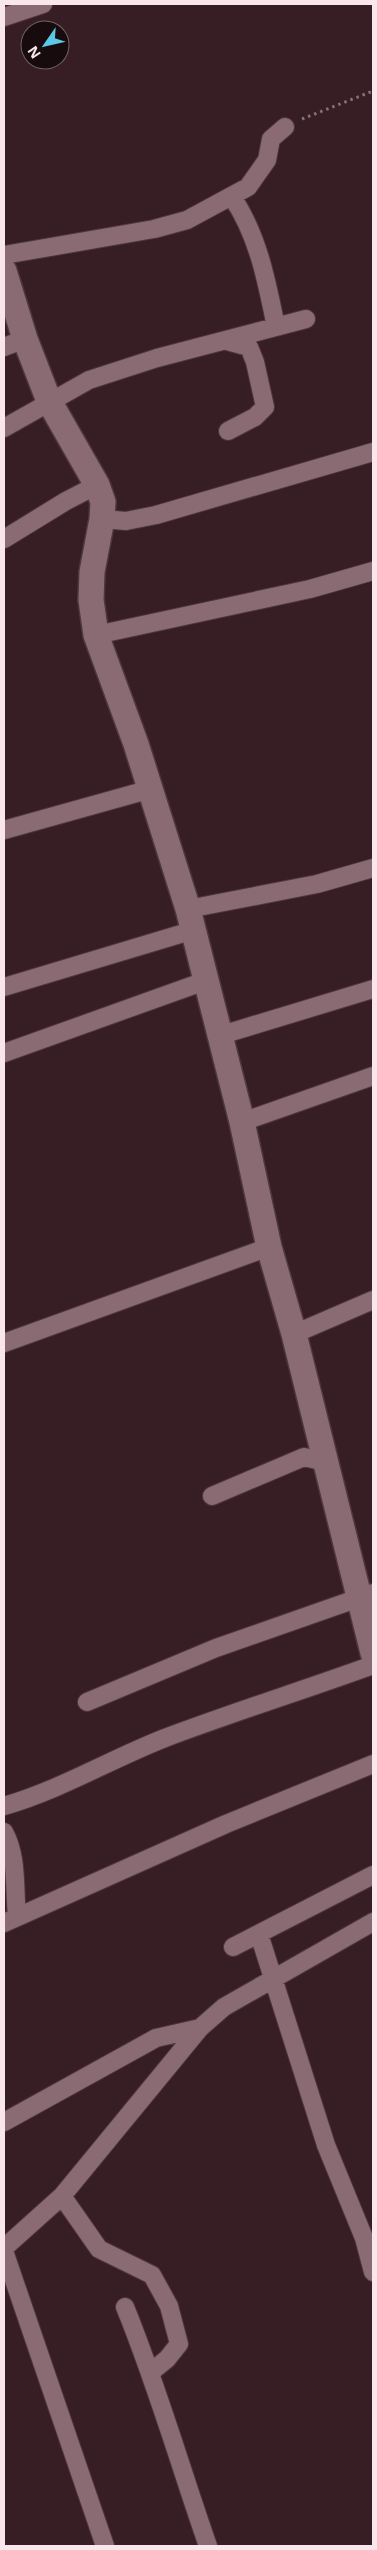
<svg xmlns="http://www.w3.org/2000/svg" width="377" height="2550" font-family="'Open Sans',sans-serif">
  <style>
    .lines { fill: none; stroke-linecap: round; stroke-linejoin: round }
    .street-casing { stroke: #4d383e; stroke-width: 20 }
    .secondary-casing { stroke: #4d383e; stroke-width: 28 }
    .path { stroke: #887177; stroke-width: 3; stroke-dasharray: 2.5 4; stroke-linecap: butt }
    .street { stroke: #8b6b73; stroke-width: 18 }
    .secondary { stroke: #8b6b73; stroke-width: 25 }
  </style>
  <rect width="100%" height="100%" fill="#371d24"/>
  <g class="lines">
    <g class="street-casing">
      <path id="street" d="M 4,17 L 43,4
        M 232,197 C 258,235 267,282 276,327
        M 4,255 L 154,229 L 187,220 L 248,187 L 267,160 L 271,139 L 285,127
        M 227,341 L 249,347 L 255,362 L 265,407 L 255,417 L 228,431
        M 4,347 L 25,339
        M 4,428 L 89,380 L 157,358 L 306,319
        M 102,519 L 126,521 L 156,515 L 373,452
        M 4,539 L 66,501 L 97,485
        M 96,635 L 310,589 L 373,571
        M 4,830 L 151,789
        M 188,909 L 317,884 L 373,868
        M 4,987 L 194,930
        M 218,1036 L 373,989
        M 4,1053 L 205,981
        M 242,1122 L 373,1076
        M 294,1334 L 373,1300
        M 4,1343 L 269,1247
        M 212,1496 L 304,1457 L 325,1462
        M 87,1702 L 216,1648 L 373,1593
        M 4,1806 C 60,1790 111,1759 165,1738 C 234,1712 304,1690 373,1665
        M 4,1832 C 18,1857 14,1889 17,1916
        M 4,1923 L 226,1824 L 373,1764
        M 259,1934 L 326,2145 L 364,2238 L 373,2272
        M 233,1947 L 373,1875
        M 4,2122 L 156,2038 L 200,2028
        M 62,2196 L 99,2249 L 152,2275 L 169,2306 L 179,2344 L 167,2359 L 151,2372
        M 4,2248 L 62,2196 L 200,2028 L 224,2007 L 373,1922
        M 4,2251 L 105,2546
        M 125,2307 C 157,2385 180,2466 208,2546"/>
    </g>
    <g class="secondary-casing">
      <path id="secondary" d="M 4,271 L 25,339 L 49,401 L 97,485 L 103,502 L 102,519 L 92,572 L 91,600 L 96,635 L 136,744 L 188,909 L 242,1122 L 269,1247 L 294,1334 L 373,1653"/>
    </g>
    <path class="path" d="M 302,119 L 373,91"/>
    <use href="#street" class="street"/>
    <use href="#secondary" class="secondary"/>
  </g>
  <rect width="377" height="2550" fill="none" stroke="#f9e7eb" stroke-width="10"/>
  <g transform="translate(45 45) rotate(236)"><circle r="24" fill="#170b0e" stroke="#716366"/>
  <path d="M0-4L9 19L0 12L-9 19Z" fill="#5bc8e6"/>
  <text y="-8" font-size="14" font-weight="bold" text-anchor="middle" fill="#f9e7eb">N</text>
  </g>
</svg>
